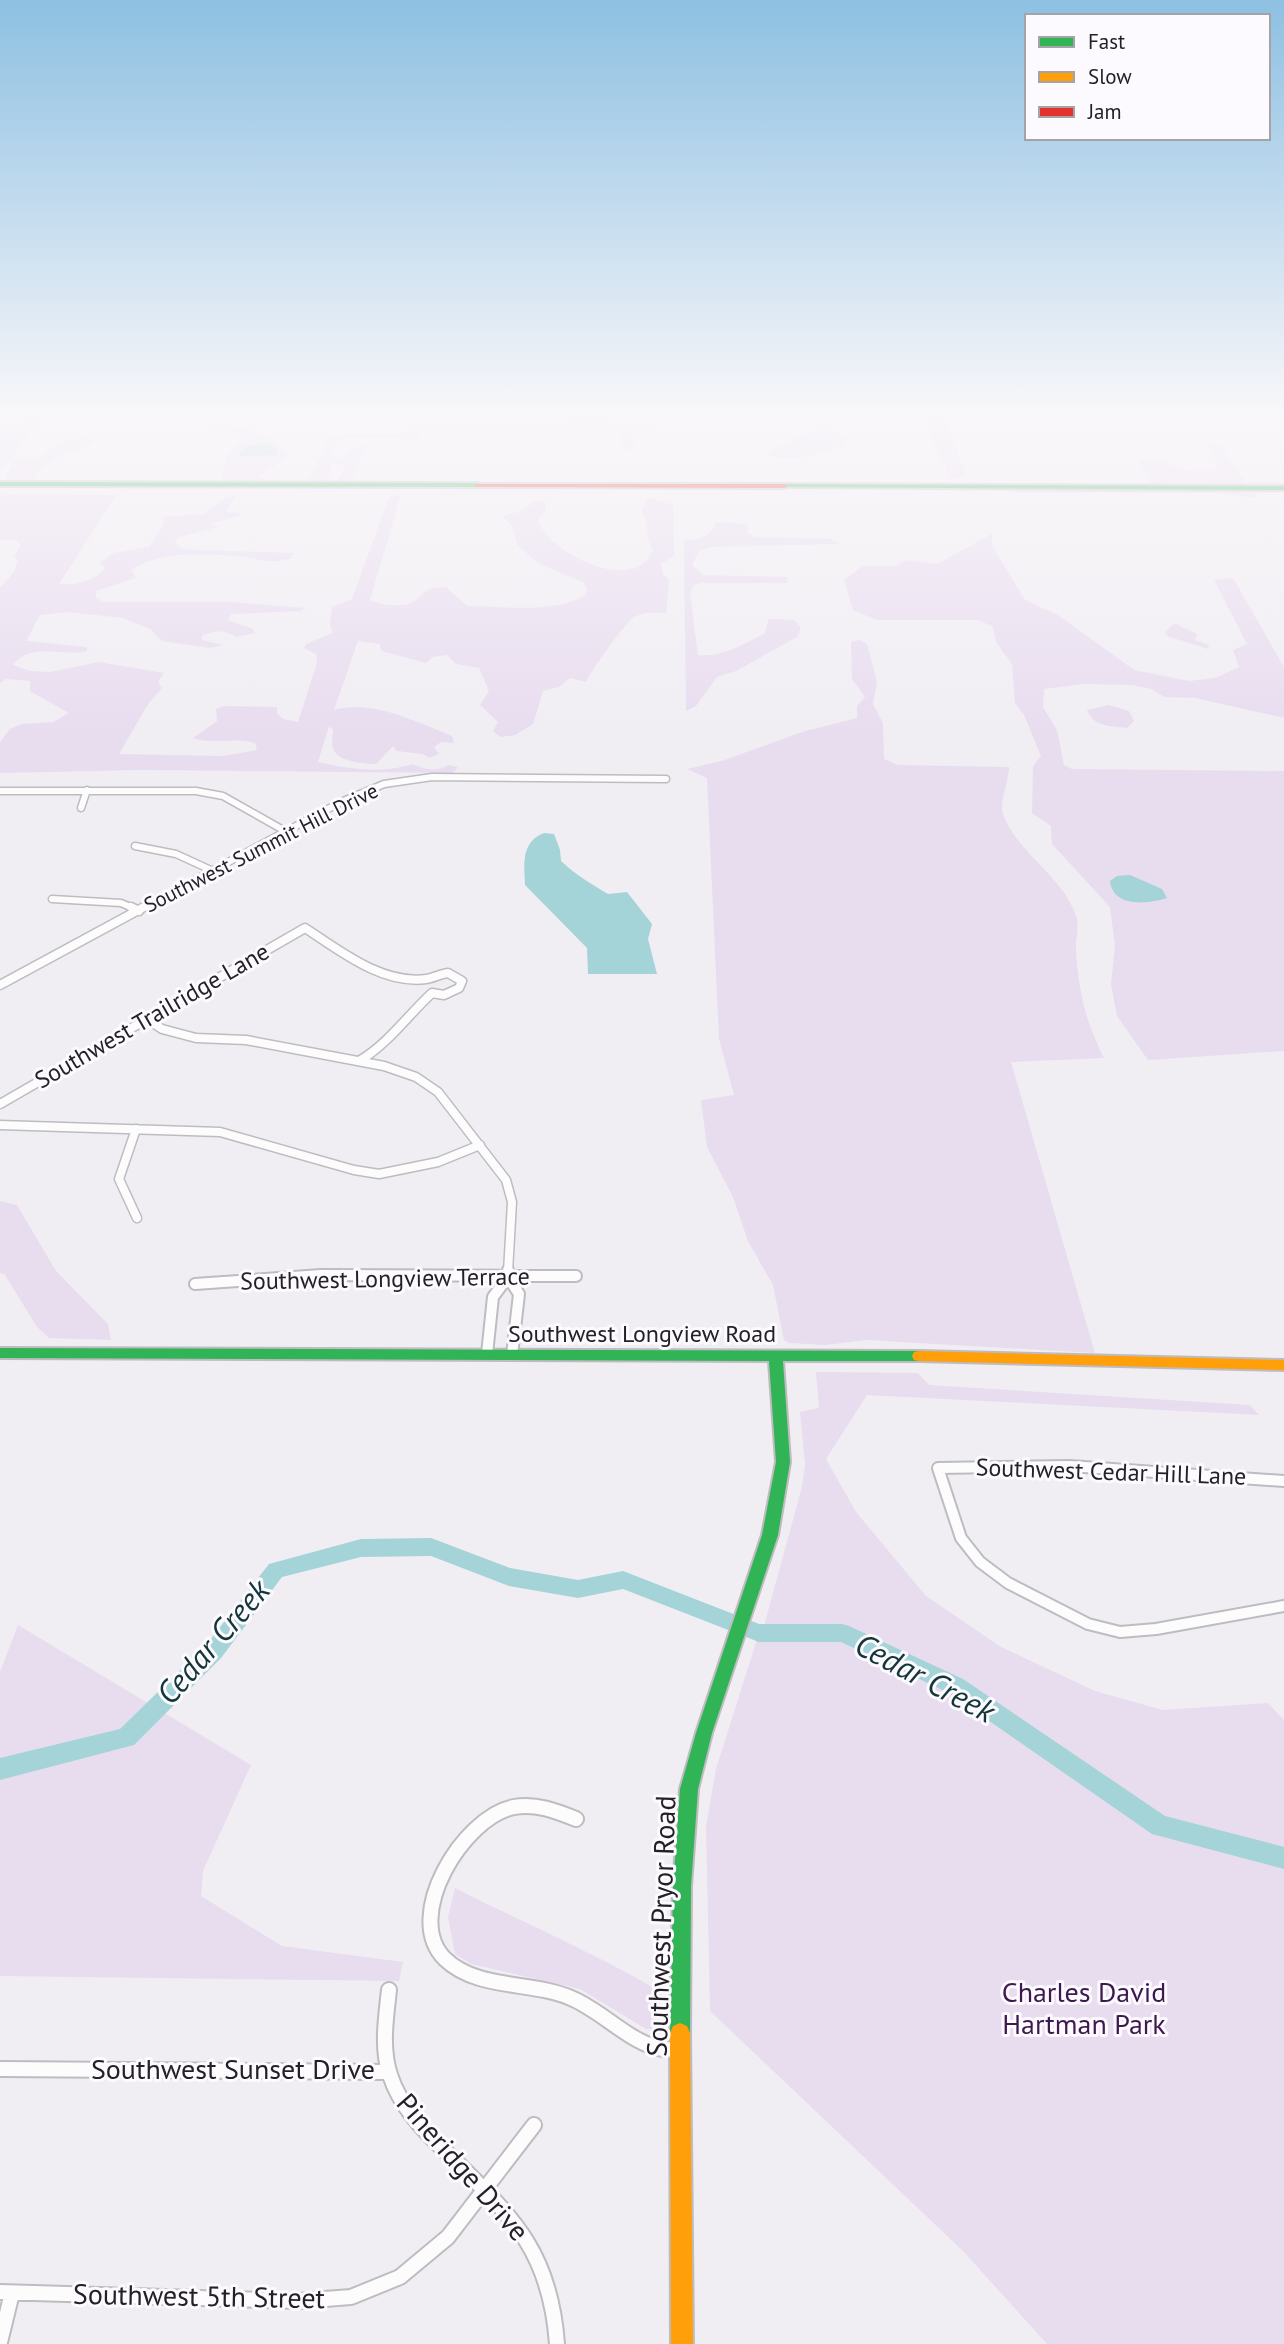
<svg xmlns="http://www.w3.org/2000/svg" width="1284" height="2344" font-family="'PT Sans',sans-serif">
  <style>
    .green { fill: #e8dcef }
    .water { fill: #a4d3d8 }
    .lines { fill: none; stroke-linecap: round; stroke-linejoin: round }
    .river { fill: #a4d3d8; fill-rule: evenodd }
    .street-far3-casing { stroke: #bebcc0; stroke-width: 9 }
    .street-far2-casing { stroke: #bebcc0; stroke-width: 11 }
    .street-far1-casing { stroke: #bebcc0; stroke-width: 14 }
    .street-casing { stroke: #bebcc0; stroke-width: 18 }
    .fast-casing { stroke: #bebcc0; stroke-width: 4 }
    .slow-casing { stroke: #bebcc0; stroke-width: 4 }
    .jam-casing { stroke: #bebcc0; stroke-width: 4 }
    .street-far3 { stroke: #fdfcfd; stroke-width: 6 }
    .street-far2 { stroke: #fdfcfd; stroke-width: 8 }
    .street-far1 { stroke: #fdfcfd; stroke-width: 10 }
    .street { stroke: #fdfcfd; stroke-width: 14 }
    .fast { fill: #30b455; fill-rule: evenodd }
    .slow { fill: #ff9f0a; fill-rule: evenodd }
    .jam { fill: #e5322d; fill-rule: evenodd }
    .labels { text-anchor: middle; stroke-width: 6; stroke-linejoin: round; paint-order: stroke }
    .far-street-label { font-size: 21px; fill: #232125; stroke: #fcfafe }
    .street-label { font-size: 24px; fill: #232125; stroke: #fcfafe }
    .near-street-label { font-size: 28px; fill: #232125; stroke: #fcfafe }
    .near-park-label { font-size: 28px; fill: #3d194f; stroke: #fcfafe }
    .near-water-label { font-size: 32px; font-style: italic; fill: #133638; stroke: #fcfafe }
  </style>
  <rect width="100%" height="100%" fill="#f1eef3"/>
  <path class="green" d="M 37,410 L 49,410 L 12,457 L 17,460 L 42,457 L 59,441 L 88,438 L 95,442 C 75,455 50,454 35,476 L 39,481 L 9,482 L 6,476 L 12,464 L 8,462 L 0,471 L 0,424 L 25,420 Z
    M 926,410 L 981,410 L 1001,417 L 943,411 L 966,475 L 951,479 L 930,438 Z
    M 595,414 L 614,422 L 671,424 L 633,427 L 633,450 L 626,450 L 621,444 L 622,427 L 611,425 L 512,429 L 502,425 L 470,430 L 468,425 L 427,426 L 419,438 L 343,437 L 334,444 L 338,447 L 330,456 L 345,457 L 350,449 L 367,446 L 350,482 L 400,482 L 336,483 L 347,464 L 332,464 L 327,482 L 308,483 L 331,435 L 398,434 L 411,429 L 413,422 L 553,423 Z
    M 217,424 C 240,430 279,432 289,456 L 259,476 L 268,482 L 231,482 L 222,478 L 227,456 L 241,440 L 240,436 L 211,426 Z
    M 829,430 L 848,436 L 844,445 C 815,456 794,463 764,454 L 805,433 Z
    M 1208,444 L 1221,446 L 1246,482 L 1284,482 L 1284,487 L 1141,488 L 1151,483 L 1140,465 L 1142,460 C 1167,457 1196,482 1218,466 Z
    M 1009,490 L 1284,490 L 1284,492 L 1255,493 L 1256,498 L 1217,493 L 1010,493 Z
    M 13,494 L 116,495 L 59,584 C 76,585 93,582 105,568 L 100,563 L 113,553 L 149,547 L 163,526 L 164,517 L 204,514 L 225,498 L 236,496 L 226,512 L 240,513 L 241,516 L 211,523 L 218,527 L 179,537 L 175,542 L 181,548 L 195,550 L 294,553 L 291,558 C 271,566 257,557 237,556 C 203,554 161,550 131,570 L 136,578 L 96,591 L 96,598 L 104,602 L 230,602 L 305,608 L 301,611 L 231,614 L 228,620 L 253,629 L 255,633 L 236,637 C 224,630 215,630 202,636 L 202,640 L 223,645 L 210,648 L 162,641 L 150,629 L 123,618 L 67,612 L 40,615 L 26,641 L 87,647 L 87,651 C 64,657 30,642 13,665 L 30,671 L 50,672 L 99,662 L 164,673 L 158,682 L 162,688 L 148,704 L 119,754 L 223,756 L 257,750 L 255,743 C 233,737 211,745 193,738 L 217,721 L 216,709 L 223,706 L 277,707 L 277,713 L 283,719 L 298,722 L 317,663 L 316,654 L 304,648 L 306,644 L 332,633 L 330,623 L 332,607 L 352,599 L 389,497 L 400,495 L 400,498 L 370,600 C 381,605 406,609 416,600 C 429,589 426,588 446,587 L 467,606 C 503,606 552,614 585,596 L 587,589 L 583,582 L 539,564 L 517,545 L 512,526 L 503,517 L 524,509 L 536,500 L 546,503 L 546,509 L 538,520 C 546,551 636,598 653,549 C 644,538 650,523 641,511 L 649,498 L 673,505 L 674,556 L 661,564 L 663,574 L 669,580 L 666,613 C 655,613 643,611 633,618 C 626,622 590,672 586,682 L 570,678 L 559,687 L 543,691 L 533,724 L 515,735 L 500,737 L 493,731 L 498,722 L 480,705 L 489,691 L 479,668 L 456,664 L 447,655 L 432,657 L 426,663 L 381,651 L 380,644 L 358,641 L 334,710 C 372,699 416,722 452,736 L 454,743 L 441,742 L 434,747 L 439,754 L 429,758 L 423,754 L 397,751 L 393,746 L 376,764 C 364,764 337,762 333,748 C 331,743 333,735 333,730 L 329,726 L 318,762 C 347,769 384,774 412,764 C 424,769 437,773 448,765 L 458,767 L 453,773 L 140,770 L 0,773 L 0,742 L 10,729 L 22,724 L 53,722 L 69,713 L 30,691 L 30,681 L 6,679 L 0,683 L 0,588 L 14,572 L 18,561 L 14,556 L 21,545 L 15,540 L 0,540 L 0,496 Z
    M 716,522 L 748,524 L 747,532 L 755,537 L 830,539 L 840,544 L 713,547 L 699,551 L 692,565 L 704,575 L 787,577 L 787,583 L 702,583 L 694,585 L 690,593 L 698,655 C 723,657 742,645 764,634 L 769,619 L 794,620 L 801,628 L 797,637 L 736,671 L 717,677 L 696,706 L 686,711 L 684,540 C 700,539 709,539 716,522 Z
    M 992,534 L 992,546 L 1025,600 L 1058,615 L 1134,670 L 1189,681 L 1215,678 L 1239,667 L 1233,650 L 1247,644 L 1214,580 L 1233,578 L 1284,667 L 1284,718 L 1195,698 L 1164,697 L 1152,689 L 1132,685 L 1084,684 L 1044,689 L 1043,707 L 1057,730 L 1064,765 L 1072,769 L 1284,771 L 1284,1051 L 1148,1060 L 1117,1016 L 1111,984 L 1115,946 L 1110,907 L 1052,844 L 1051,826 L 1032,813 L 1033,766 L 1041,756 L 1024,715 L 1015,703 L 1012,664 L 996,642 L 993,627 L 979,620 L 877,620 L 853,610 L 844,580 L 862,566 L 897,566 L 905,560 L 937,564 Z
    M 1174,623 L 1197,634 L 1195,640 L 1209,645 L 1208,649 L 1167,636 L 1165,632 Z
    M 859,640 L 867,644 L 877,682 L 873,704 L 883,723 L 884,759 L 898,765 L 1009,767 C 1009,781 999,803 1003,814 C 1018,855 1065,877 1077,919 C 1079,928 1075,941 1076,951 C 1079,993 1085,1020 1104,1058 L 1011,1062 L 1095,1353 L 866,1340 L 826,1345 L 789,1343 L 784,1340 L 773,1285 L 748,1241 L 733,1197 L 707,1147 L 701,1100 L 734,1095 L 719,1039 L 707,778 L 687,769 L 722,761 L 802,732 L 857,718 L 857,706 L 865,697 L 852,679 L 851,642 Z
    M 1109,705 L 1129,711 L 1134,721 L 1127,728 C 1111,726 1093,727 1087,710 Z
    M 0,1201 L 17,1205 L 56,1271 L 108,1324 L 111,1340 L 49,1338 L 37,1327 L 5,1275 L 0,1273 Z
    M 816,1372 L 918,1373 L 929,1385 L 1250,1405 L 1259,1415 L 867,1395 L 826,1459 L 856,1512 L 926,1596 L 1001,1647 L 1095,1691 L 1163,1710 L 1268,1703 L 1284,1720 L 1284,1851 L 1168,1822 L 1045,1743 L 1079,1775 L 1160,1826 L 1284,1858 L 1284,2344 L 1047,2344 L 964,2252 L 710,2011 L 706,1826 L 716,1769 L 759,1633 L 762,1633 L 802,1487 L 805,1464 L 800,1412 L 819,1408 Z
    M 18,1625 L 251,1765 L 203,1871 L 201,1896 L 282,1946 L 403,1962 L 399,1981 L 0,1976 L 0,1672 Z
    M 455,1888 C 524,1923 595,1953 661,1992 L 659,2024 L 654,2029 L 646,2029 L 580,1989 L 471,1964 L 455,1954 L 448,1917 Z"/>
  <path class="water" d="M 266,444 L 277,448 L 278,455 L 240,456 L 241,450 L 248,445 Z
    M 544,833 L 554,834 L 560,850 L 561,861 C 576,875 591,884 608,894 L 627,892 L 652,924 L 648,939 L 657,974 L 588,974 L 587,948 L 525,885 C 524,864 521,842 544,833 Z
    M 1130,875 L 1162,889 L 1167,898 C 1148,904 1113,908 1110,881 L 1117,876 Z"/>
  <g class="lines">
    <path class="river" d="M 431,1538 L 510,1568 L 578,1580 L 623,1571 L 759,1624 L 842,1624 L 849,1626 L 963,1679 L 1165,1816 L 1284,1847 L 1284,1869 L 1152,1834 L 949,1693 L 841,1642 L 759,1642 L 623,1589 L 578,1598 L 509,1586 L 431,1556 L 361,1557 L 282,1577 L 221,1658 L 134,1745 L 0,1780 L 0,1758 L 120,1729 L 207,1644 L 269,1564 L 361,1539 Z"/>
    <g class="street-far3-casing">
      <path id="street-far3" d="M 0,791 L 196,791 L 223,796 L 285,831
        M 81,808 L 87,790
        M 135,846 L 176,854 L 213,871
        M 52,899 L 121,903 L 135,909
        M 140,909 L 341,802 L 384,784 L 432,777 L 666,779"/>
    </g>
    <g class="street-far2-casing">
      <path id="street-far2" d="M 131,907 L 139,911
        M 0,985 L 144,907
        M 147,1019 L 162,1029 L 196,1038 L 246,1040 L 384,1066 L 416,1077 L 438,1092 L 506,1180 L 512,1202 L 508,1272
        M 0,1104 L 305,928 C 339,950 382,985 426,979 C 433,978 440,974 448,973 L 462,981 L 459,988 L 444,995 L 432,993 C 407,1016 388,1044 359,1061
        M 0,1125 L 220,1132 L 354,1170 L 379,1174 L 438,1162 L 480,1145
        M 136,1129 L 119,1179 L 137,1218"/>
    </g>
    <g class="street-far1-casing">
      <path id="street-far1" d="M 508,1270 L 508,1277 L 519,1294 L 512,1355
        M 195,1284 L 321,1275 L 576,1276
        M 487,1354 L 493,1297 L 508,1277
        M 1284,1481 L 1070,1466 L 938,1468 L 961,1538 L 980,1562 L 1008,1583 L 1088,1624 L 1120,1632 L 1156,1629 L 1284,1606"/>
    </g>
    <g class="street-casing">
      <path id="street" d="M 576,1819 C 556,1811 536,1803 514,1807 C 463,1817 402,1917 445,1959 C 477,1990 532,1981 571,1998 C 600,2010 624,2037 654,2047 C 662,2050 671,2049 680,2050
        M 389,1990 C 386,2018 381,2047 390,2075 C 400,2106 423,2130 446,2152 C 510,2215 550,2248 557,2344
        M 0,2069 L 388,2072
        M 0,2292 L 299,2301 L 351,2297 L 400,2277 L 448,2237 L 534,2125
        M 0,2342 L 12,2293"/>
    </g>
    <g class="fast-casing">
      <path id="fast" d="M 0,482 L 478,483 L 481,485 L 478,487 L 0,486 Z
        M 785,484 L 1284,486 L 1284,490 L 783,487 L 783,485 Z
        M 0,1348 L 919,1351 L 924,1352 L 926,1356 L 924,1360 L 919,1361 L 783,1361 L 790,1462 L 778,1535 L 712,1733 L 698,1789 L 691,1886 L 690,2033 L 687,2040 L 680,2043 L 673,2040 L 670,2033 L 673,1886 L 680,1789 L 696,1733 L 762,1535 L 776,1462 L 769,1361 L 0,1358 Z"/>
    </g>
    <g class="slow-casing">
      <path id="slow" d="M 919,1351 L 1284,1360 L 1284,1370 L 919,1361 L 914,1360 L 912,1356 L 914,1352 Z
        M 680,2023 L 687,2026 L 690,2033 L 693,2344 L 671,2344 L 670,2033 L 673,2026 Z"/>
    </g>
    <g class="jam-casing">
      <path id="jam" d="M 476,484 L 785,484 L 788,486 L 785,488 L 478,487 L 475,485 Z"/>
    </g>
    <use href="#street-far3" class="street-far3"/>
    <use href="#street-far2" class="street-far2"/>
    <use href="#street-far1" class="street-far1"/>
    <use href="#street" class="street"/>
    <use href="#fast" class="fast"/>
    <use href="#slow" class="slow"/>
    <use href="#jam" class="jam"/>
  </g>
  <linearGradient id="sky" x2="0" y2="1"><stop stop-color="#8dc0e2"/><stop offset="0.56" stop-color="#f9f7fa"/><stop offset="1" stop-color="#f9f7fa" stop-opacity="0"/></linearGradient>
  <rect width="1284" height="738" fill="url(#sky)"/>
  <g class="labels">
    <g class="far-street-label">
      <text transform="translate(261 848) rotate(-27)" y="7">Southwest Summit Hill Drive</text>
    </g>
    <g class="street-label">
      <text transform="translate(152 1016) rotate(-30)" y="8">Southwest Trailridge Lane</text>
      <text transform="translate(385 1279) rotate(-1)" y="8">Southwest Longview Terrace</text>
      <text x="642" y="1342">Southwest Longview Road</text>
      <text transform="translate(1111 1472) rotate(2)" y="8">Southwest Cedar Hill Lane</text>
    </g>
    <g class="near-street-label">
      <text transform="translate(661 1926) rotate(-88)" y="10">Southwest Pryor Road</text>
      <text x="233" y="2079">Southwest Sunset Drive</text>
      <text transform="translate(463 2167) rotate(49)" y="10">Pineridge Drive</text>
      <text transform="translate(199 2296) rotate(1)" y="10">Southwest 5th Street</text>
    </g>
    <g class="near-park-label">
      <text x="1084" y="2002">Charles David<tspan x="1084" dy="32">Hartman Park</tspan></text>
    </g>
    <g class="near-water-label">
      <text transform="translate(213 1642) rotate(-49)" y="11">Cedar Creek</text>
      <text transform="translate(925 1678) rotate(28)" y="11">Cedar Creek</text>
    </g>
  </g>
  <rect x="1025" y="14" width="245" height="126" fill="#fcfafe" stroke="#a5a3a7" stroke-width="2"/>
  <rect x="1039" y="37" width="35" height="10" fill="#30b455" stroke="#a5a3a7" stroke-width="2"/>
  <text x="1088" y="49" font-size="21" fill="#232125">Fast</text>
  <rect x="1039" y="72" width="35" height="10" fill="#ff9f0a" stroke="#a5a3a7" stroke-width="2"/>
  <text x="1088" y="84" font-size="21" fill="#232125">Slow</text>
  <rect x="1039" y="107" width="35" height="10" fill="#e5322d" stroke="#a5a3a7" stroke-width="2"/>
  <text x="1088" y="119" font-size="21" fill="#232125">Jam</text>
</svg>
